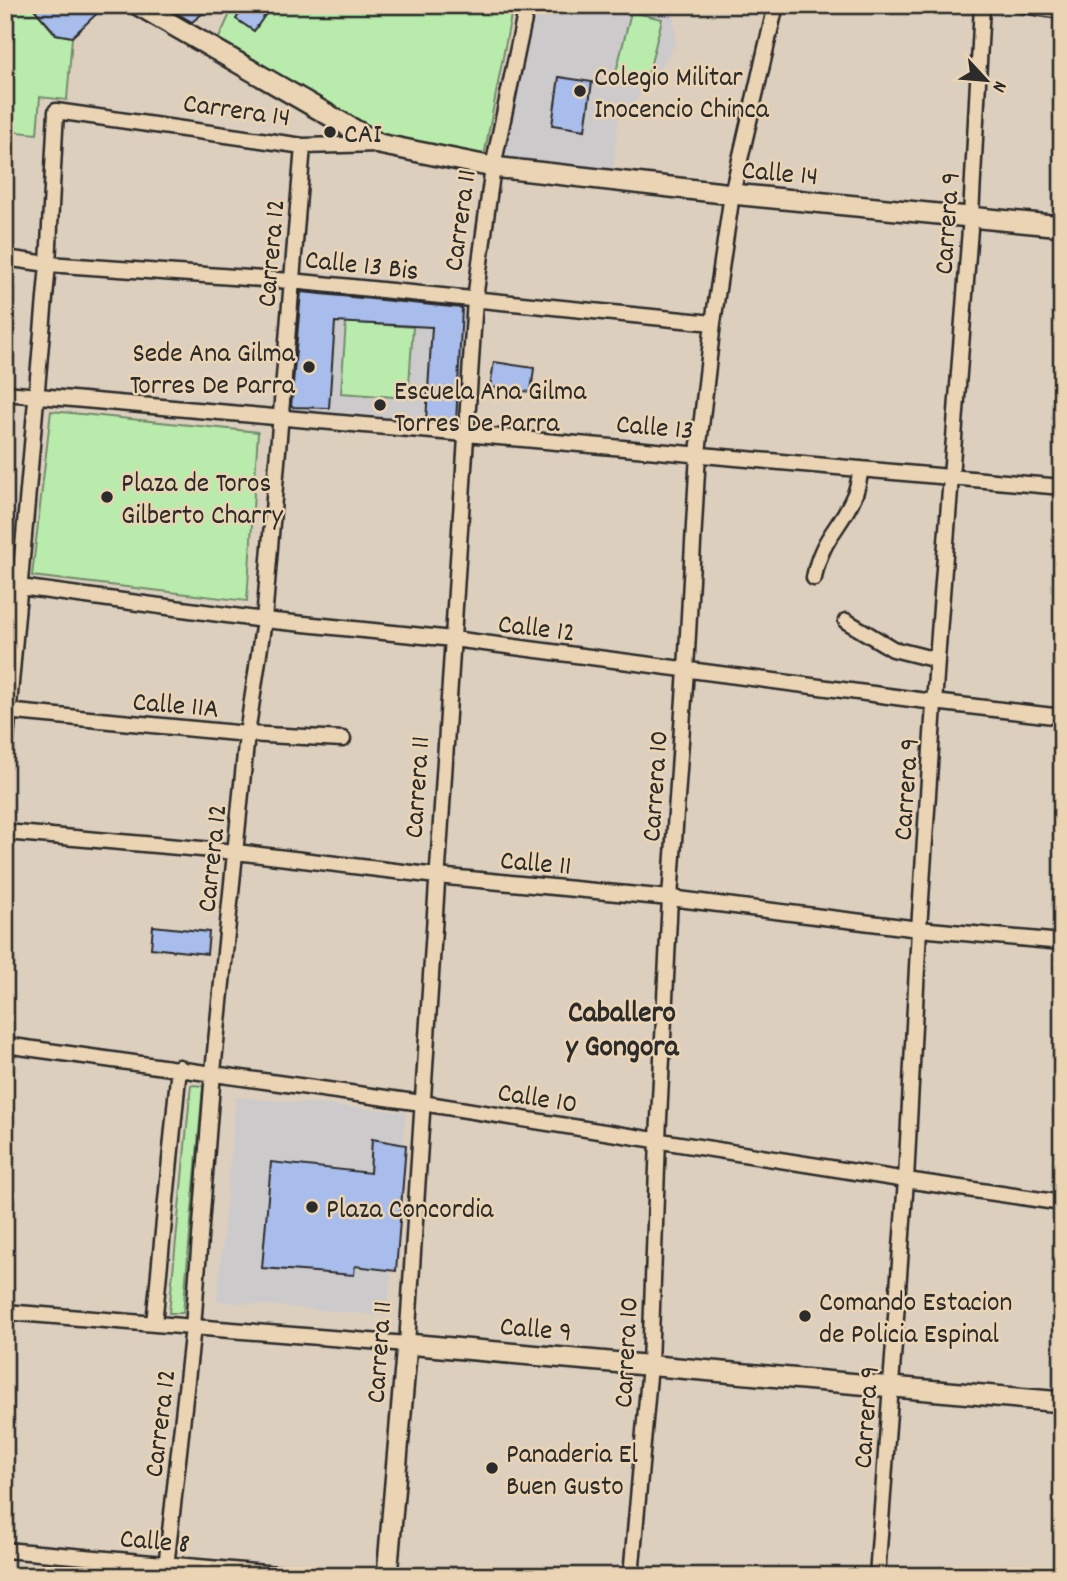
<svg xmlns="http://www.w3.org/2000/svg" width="1067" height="1581" font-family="Dekko,sans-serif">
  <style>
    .built { fill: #cdcacc }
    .green { fill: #b9ecac; stroke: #728c6c; stroke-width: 2 }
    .building { fill: #a8bdec; stroke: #2b2b2b; stroke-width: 2 }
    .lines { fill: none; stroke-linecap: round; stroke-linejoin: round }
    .street-casing { stroke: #2b2b2b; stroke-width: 19 }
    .secondary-casing { stroke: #2b2b2b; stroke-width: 24 }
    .street { stroke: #ead4b3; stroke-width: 14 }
    .secondary { stroke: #ead4b3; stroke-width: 19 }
    .poi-dot { fill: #2b2b2b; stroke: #ead4b3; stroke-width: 2.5 }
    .labels { text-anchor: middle; stroke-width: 5; stroke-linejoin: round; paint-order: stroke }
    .poi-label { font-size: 28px; fill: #2b2b2b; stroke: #ead4b3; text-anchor: start }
    .street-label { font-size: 28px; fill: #2b2b2b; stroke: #ead4b3 }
    .neighbourhood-label { font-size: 30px; font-weight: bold; fill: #2b2b2b; stroke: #ead4b3 }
  </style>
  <rect width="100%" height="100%" fill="#ddcfbe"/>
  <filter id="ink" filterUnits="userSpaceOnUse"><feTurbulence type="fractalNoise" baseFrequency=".0143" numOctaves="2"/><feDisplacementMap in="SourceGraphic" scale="14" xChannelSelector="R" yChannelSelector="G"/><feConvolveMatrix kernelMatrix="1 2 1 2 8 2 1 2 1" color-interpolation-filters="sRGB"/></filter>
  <g filter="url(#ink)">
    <path class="built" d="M 535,5 L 673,5 L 676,42 L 655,78 L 618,120 L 613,175 L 500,162 Z
      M 294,285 L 469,304 L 464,430 L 283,413 Z
      M 236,1097 L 406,1112 L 387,1316 L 217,1301 Z"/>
    <path class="green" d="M 5,5 L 41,5 L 35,10 L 55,34 L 72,37 L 67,100 L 40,97 L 37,134 L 7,131 L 5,134 Z
      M 234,5 L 513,5 L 484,156 L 389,138 L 218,40 Z
      M 631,12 L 662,19 L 646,83 L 615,76 Z
      M 346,322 L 413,327 L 408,398 L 341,393 Z
      M 51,411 L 258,432 L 247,601 L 32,576 Z
      M 191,1085 L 203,1086 L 183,1313 L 169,1313 Z"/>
    <path class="building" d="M 41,5 L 106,5 L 72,37 L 56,34 L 35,10 Z
      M 163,5 L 213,5 L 192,22 Z
      M 245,5 L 272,5 L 254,31 L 236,19 Z
      M 559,77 L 592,82 L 585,130 L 552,125 Z
      M 301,292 L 462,308 L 456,422 L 426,421 L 432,327 L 335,322 L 329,408 L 291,407 Z
      M 494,362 L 534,368 L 531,392 L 490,387 Z
      M 153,926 L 209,932 L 207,954 L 151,948 Z
      M 372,1139 L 406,1145 L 396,1271 L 355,1266 L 354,1275 L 262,1268 L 271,1162 L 370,1173 Z"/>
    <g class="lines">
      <g class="street-casing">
        <path id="street" d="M 1023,5 L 1062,11
          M 5,258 L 48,264 L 291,281 L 713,323
          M 5,393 L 1062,487
          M 814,578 C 821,538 840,529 854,496 C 858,488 859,478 861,469
          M 5,585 L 264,620 L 453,639 L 934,702 L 1062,717
          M 846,621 L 893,649 L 937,660
          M 5,711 L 247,734 L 343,739
          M 5,751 L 48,264 L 56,111 L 303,146 L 379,144
          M 5,832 L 236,852 L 437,876 L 670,898 L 919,929 L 1062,942
          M 5,1045 L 422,1103 L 906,1180 L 1062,1203
          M 5,1312 L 407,1344 L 475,299 L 493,167 L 527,5
          M 154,1324 L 179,1067
          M 5,1550 L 300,1576
          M 165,1576 L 193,1327 L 213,1072 L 247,734 L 264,620 L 303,146
          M 631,1576 L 650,1365 L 658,1139 L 670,898 L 686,670 L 698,453 L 713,323 L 732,194 L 776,5
          M 877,1576 L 906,1180 L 919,929 L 937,660 L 971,216 L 982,5"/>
      </g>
      <g class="secondary-casing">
        <path id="secondary" d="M 138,5 L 379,144 L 493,167 L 732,194 L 1062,226
          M 387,1576 L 407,1344 L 1062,1402"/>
      </g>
      <use href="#street" class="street"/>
      <use href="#secondary" class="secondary"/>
    </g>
  </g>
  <g class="poi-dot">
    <circle cx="580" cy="91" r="7"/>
    <circle cx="330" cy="132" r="7"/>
    <circle cx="309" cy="367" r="7"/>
    <circle cx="380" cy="405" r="7"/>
    <circle cx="107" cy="497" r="7"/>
    <circle cx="312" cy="1207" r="7"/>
    <circle cx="805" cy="1316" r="7"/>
    <circle cx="492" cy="1468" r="7"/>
  </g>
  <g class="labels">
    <g class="poi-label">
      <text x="594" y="85">Colegio Militar<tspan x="594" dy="32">Inocencio Chinca</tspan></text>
      <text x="344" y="142">CAI</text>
      <text x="295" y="361" text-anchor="end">Sede Ana Gilma<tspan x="295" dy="32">Torres De Parra</tspan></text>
      <text x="394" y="399">Escuela Ana Gilma<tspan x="394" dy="32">Torres De Parra</tspan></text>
      <text x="121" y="491">Plaza de Toros<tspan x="121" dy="32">Gilberto Charry</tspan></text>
      <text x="326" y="1217">Plaza Concordia</text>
      <text x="819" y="1310">Comando Estacion<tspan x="819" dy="32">de Policia Espinal</tspan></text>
      <text x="506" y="1462">Panaderia El<tspan x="506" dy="32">Buen Gusto</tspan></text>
    </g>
    <g class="street-label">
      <text transform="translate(237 108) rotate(8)" y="10">Carrera 14</text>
      <text transform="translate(780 171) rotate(5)" y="10">Calle 14</text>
      <text transform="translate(458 220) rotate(-82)" y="10">Carrera 11</text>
      <text transform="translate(945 223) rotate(-86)" y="10">Carrera 9</text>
      <text transform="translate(269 253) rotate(-85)" y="10">Carrera 12</text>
      <text transform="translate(362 263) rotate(6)" y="10">Calle 13 Bis</text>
      <text transform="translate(655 425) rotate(5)" y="10">Calle 13</text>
      <text transform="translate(537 626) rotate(7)" y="10">Calle 12</text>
      <text transform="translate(176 703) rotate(5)" y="10">Calle 11A</text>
      <text transform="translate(653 786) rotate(-86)" y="10">Carrera 10</text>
      <text transform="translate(415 787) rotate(-86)" y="10">Carrera 11</text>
      <text transform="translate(904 789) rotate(-86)" y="10">Carrera 9</text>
      <text transform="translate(210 858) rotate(-84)" y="10">Carrera 12</text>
      <text transform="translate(536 861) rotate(5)" y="10">Calle 11</text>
      <text transform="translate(538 1096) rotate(9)" y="10">Calle 10</text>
      <text transform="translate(536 1327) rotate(5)" y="10">Calle 9</text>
      <text transform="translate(377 1352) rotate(-86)" y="10">Carrera 11</text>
      <text transform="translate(624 1352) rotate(-87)" y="10">Carrera 10</text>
      <text transform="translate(864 1417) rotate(-86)" y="10">Carrera 9</text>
      <text transform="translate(158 1423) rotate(-83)" y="10">Carrera 12</text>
      <text transform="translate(155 1539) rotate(5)" y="10">Calle 8</text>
    </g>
    <g class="neighbourhood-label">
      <text x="622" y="1021">Caballero<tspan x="622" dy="34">y Gongora</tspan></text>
    </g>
  </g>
  <rect width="1067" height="1581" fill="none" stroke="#ead4b3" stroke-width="28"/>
  <rect x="14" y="14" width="1039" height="1553" fill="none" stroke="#2b2b2b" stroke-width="2.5" filter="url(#ink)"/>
  <g transform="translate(986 80) rotate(116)" stroke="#ead4b3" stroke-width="5" paint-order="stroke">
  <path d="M0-5L12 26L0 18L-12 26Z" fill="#2b2b2b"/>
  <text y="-10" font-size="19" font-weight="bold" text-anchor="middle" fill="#2b2b2b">N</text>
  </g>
</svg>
